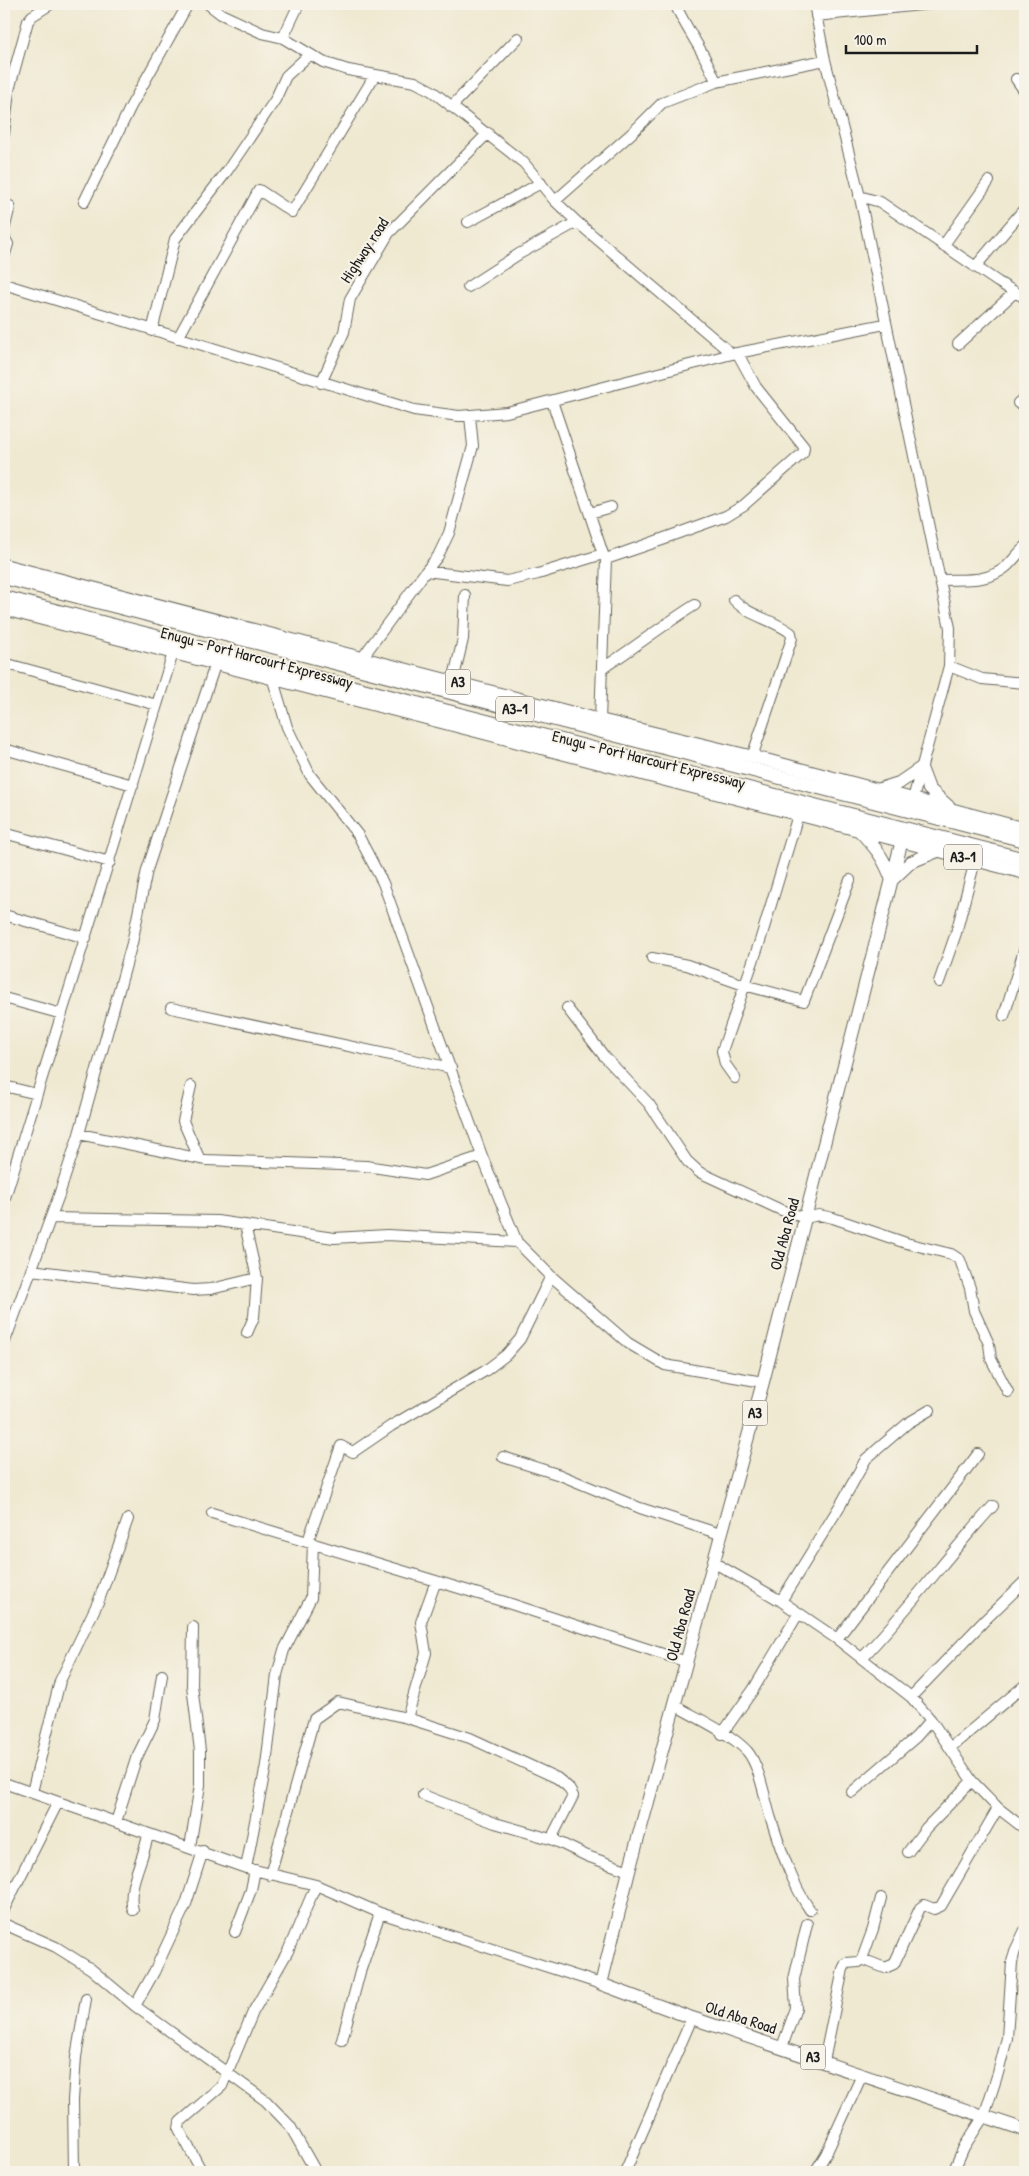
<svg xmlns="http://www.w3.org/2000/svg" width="1029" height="2176" font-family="'Patrick Hand',sans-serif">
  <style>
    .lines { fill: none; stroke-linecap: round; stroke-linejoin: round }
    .minor-casing { stroke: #66645b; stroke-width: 12 }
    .major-casing { stroke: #66645b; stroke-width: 14 }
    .highway-casing { stroke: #66645b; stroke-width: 16 }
    .minor { stroke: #fff; stroke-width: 10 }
    .major { stroke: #fff; stroke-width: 12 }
    .highway { stroke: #fff; stroke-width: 14 }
    .labels { text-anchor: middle; stroke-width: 4; stroke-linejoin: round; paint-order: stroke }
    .shield { fill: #f7f3e8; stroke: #5e5c59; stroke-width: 1 }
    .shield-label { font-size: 15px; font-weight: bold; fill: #1c1c1c }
    .street-label { font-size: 16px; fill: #1c1c1c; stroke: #f7f3e8 }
  </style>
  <rect width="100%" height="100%" fill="#f7f3e8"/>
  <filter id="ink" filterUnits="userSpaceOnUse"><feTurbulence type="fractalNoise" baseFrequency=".02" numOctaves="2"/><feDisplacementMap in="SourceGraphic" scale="10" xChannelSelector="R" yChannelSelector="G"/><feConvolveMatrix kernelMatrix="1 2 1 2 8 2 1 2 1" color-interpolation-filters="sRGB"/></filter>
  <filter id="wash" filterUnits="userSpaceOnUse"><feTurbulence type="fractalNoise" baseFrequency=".0096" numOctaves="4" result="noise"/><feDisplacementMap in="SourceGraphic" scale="20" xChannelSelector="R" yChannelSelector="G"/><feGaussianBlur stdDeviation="1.12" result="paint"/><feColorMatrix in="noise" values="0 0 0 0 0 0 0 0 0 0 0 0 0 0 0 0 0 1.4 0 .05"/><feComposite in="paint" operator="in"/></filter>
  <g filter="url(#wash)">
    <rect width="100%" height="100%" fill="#efe9d1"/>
  </g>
  <g filter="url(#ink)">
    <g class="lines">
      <g class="minor-casing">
        <path id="minor" d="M 208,4 L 221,14 L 262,33 L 283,38 L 323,62 L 348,70 L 415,82 L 432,91 L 524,163 L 555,201 L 577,222 L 732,354
          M 675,4 C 687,31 706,54 716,82
          M 814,4 L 825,60 L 859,193 L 950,628 L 949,666 L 913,799
          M 816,16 L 930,4
          M 283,38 L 299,4
          M 1016,79 L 1025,92
          M 451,107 L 518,38
          M 4,134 L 9,90 L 28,21 L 32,16 L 51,4
          M 859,196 L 880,202 L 998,282 L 1025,298
          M 555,201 L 632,133 L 662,103 L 716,82 L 825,60
          M 84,202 L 131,106 L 188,4
          M 468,222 L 541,183
          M 4,230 L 10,206
          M 4,237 L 8,244 L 4,257
          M 943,246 L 989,181
          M 975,267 L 1025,208
          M 4,284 L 414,410 L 459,416 L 507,412 L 732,354 L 885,324
          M 468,287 L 519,254 L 577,222
          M 152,331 L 175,239 L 227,171 L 275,100 L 286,76 L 309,55
          M 178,338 L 259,190 L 292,212 L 375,75
          M 958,344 L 1015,292
          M 321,383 L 344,332 L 350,299 L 389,233 L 488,133
          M 1018,403 L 1025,397
          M 586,502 L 552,401 L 603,554 L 606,559 L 600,720
          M 590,513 L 611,507
          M 665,539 L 606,559 L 726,516 L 744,505 L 803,453 L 804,447 L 756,387 L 738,354
          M 426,571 L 438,556 L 449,533 L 473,446 L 470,416
          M 941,580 C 965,579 986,583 1006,567 C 1013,561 1018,553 1025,547
          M 734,600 C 750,617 773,619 791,633 L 792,638 L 752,757
          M 362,658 L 426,571 L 507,581 L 538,574 L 603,554
          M 4,663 L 157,705
          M 949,666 L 982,679 L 1025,683
          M 603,668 C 634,648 663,625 695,605
          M 273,680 L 287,727 L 310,775 L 358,835 L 383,883 L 482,1156 L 517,1242 L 551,1276 L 628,1343 L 665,1365 L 763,1382
          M 453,681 L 463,639 L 465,595
          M 4,749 L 133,785
          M 4,833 L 110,862
          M 4,915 L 86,938
          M 652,958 L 687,965 L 744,985 L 804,1001 L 850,880
          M 939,982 L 956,933 L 975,861
          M 4,998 L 62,1014
          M 171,1008 L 451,1068
          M 567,1008 L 604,1056 L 649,1104 L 687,1161 L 699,1172 L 779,1209 L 805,1218 L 819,1215 L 833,1218 L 906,1243 L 951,1254 L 960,1260 L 970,1288 L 974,1311 L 989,1344 L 991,1359 L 1008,1392
          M 1004,1016 L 1025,947
          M 735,1078 L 725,1064 L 722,1051 L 760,941 L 798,815
          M 4,1086 L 37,1094
          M 191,1086 L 183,1121 L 199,1158
          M 79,1134 L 206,1160 L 366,1166 L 425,1175 L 482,1156
          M 4,1201 L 173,653
          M 51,1218 L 217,1221 L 334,1238 L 387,1235 L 517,1242
          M 31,1270 L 193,1290 L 211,1289 L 257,1278 L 245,1225
          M 247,1333 L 254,1317 L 257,1278
          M 4,1344 L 59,1195 L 79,1134 L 132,943 L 147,870 L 215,665
          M 503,1457 L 560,1475 L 640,1508 L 720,1534
          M 212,1513 L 505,1602 L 687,1662
          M 308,1541 L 341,1446 L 353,1452 L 391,1426 L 485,1371 L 506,1355 L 520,1339 L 551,1276
          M 713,1562 L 781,1601 L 837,1639 L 911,1697 L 931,1720 L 972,1781 L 998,1808 L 1025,1829
          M 781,1601 L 841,1504 L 866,1459 L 908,1423 L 930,1410
          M 837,1639 L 978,1454
          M 863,1657 C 909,1609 948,1555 993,1506
          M 911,1697 L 986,1619 L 1025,1581
          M 676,1706 C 697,1718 730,1733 747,1751 C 760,1766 765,1801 771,1819 C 781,1850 792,1884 810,1910
          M 407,1718 L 470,1738 L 557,1778 L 568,1787 L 573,1796 L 554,1833 L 554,1840 L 587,1856 L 629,1871
          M 722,1734 L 753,1690 L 798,1614
          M 951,1747 L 1025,1685
          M 4,1783 L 246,1868 L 316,1885 L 380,1913 L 601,1984
          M 32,1792 L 60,1681 L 99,1600 L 128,1519
          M 852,1792 L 916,1737 L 931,1720
          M 423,1795 L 495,1823 L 554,1840
          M 116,1822 L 136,1759 L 155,1720 L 162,1675
          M 190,1847 L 200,1785 L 200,1751 L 192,1685 L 193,1627
          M 908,1852 L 926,1828 L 972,1781
          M 246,1868 L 266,1765 L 277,1675 L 284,1650 L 311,1598 L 313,1543
          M 270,1875 L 314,1719 L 338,1702 L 407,1718 L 426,1653 L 421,1622 L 436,1581
          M 4,1909 L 58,1802
          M 133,1910 C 126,1886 145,1858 148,1834
          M 4,1924 L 56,1947 L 91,1969 L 135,2006 L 266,2101 L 290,2126 L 316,2172
          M 235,1932 L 251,1890 L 255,1870
          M 862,1959 L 885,1968 L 894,1964 L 920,1908 L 924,1905 L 934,1909 L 941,1906 L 998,1808
          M 135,2006 L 154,1972 L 186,1904 L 203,1851
          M 342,2040 L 360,1972 L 380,1913
          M 782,2047 L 796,2008 L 794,1979 L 807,1924
          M 824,2061 L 843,1969 L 846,1963 L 859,1962 L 862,1959 L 873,1929 L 881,1898
          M 74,2172 L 73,2100 L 76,2057 L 86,1999
          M 202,2172 L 179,2129 L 180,2122 L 222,2086 L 253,2012 L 288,1951 L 316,1885
          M 625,2172 L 692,2018
          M 815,2172 L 826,2154 L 862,2075
          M 953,2172 L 964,2147 L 984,2116 L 998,2073 L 1007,2038 L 1012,1962 L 1015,1951 L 1025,1930"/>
      </g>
      <g class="major-casing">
        <path id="major" d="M 4,565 L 600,720 L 766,760 L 1025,829
          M 4,609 L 1025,873
          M 877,790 L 899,783 L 921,768 L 929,789 L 948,806
          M 858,829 C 876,848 883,856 892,880 L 911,862 L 940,850
          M 902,840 L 763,1382 L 629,1871 L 601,1984 L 692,2018 L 1025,2130"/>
      </g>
      <g class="highway-casing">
        <path id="highway" d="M 4,577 L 1025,840
          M 4,598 L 1025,860"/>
      </g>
      <use href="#minor" class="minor"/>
      <use href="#major" class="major"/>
      <use href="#highway" class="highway"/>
    </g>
  </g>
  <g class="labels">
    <g class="shield">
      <rect x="445.5" y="669.5" width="25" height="25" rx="4"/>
      <rect x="496" y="696.5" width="38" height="25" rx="4"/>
      <rect x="944" y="844.5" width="38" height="25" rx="4"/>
      <rect x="742.5" y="1400.5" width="25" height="25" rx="4"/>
      <rect x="800.5" y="2044.5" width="25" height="25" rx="4"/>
    </g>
    <g class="shield-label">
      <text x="458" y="687">A3</text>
      <text x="515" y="714">A3-1</text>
      <text x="963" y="862">A3-1</text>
      <text x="755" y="1418">A3</text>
      <text x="813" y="2062">A3</text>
    </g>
    <g class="street-label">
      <text transform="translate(364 250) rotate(-57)" y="6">Highway road</text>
      <text transform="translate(257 657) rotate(15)" y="6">Enugu - Port Harcourt Expressway</text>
      <text transform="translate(649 759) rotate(14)" y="6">Enugu - Port Harcourt Expressway</text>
      <text transform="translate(784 1234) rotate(-75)" y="6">Old Aba Road</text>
      <text transform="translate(680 1625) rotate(-75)" y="6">Old Aba Road</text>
      <text transform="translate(741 2017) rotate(18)" y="6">Old Aba Road</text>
    </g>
  </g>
  <rect width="1029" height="2176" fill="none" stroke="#f7f3e8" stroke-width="20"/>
  <path d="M846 45v8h131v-8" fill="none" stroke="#1c1c1c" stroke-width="2.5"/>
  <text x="854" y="45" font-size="15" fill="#1c1c1c" stroke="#f7f3e8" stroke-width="4" paint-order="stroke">100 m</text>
</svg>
